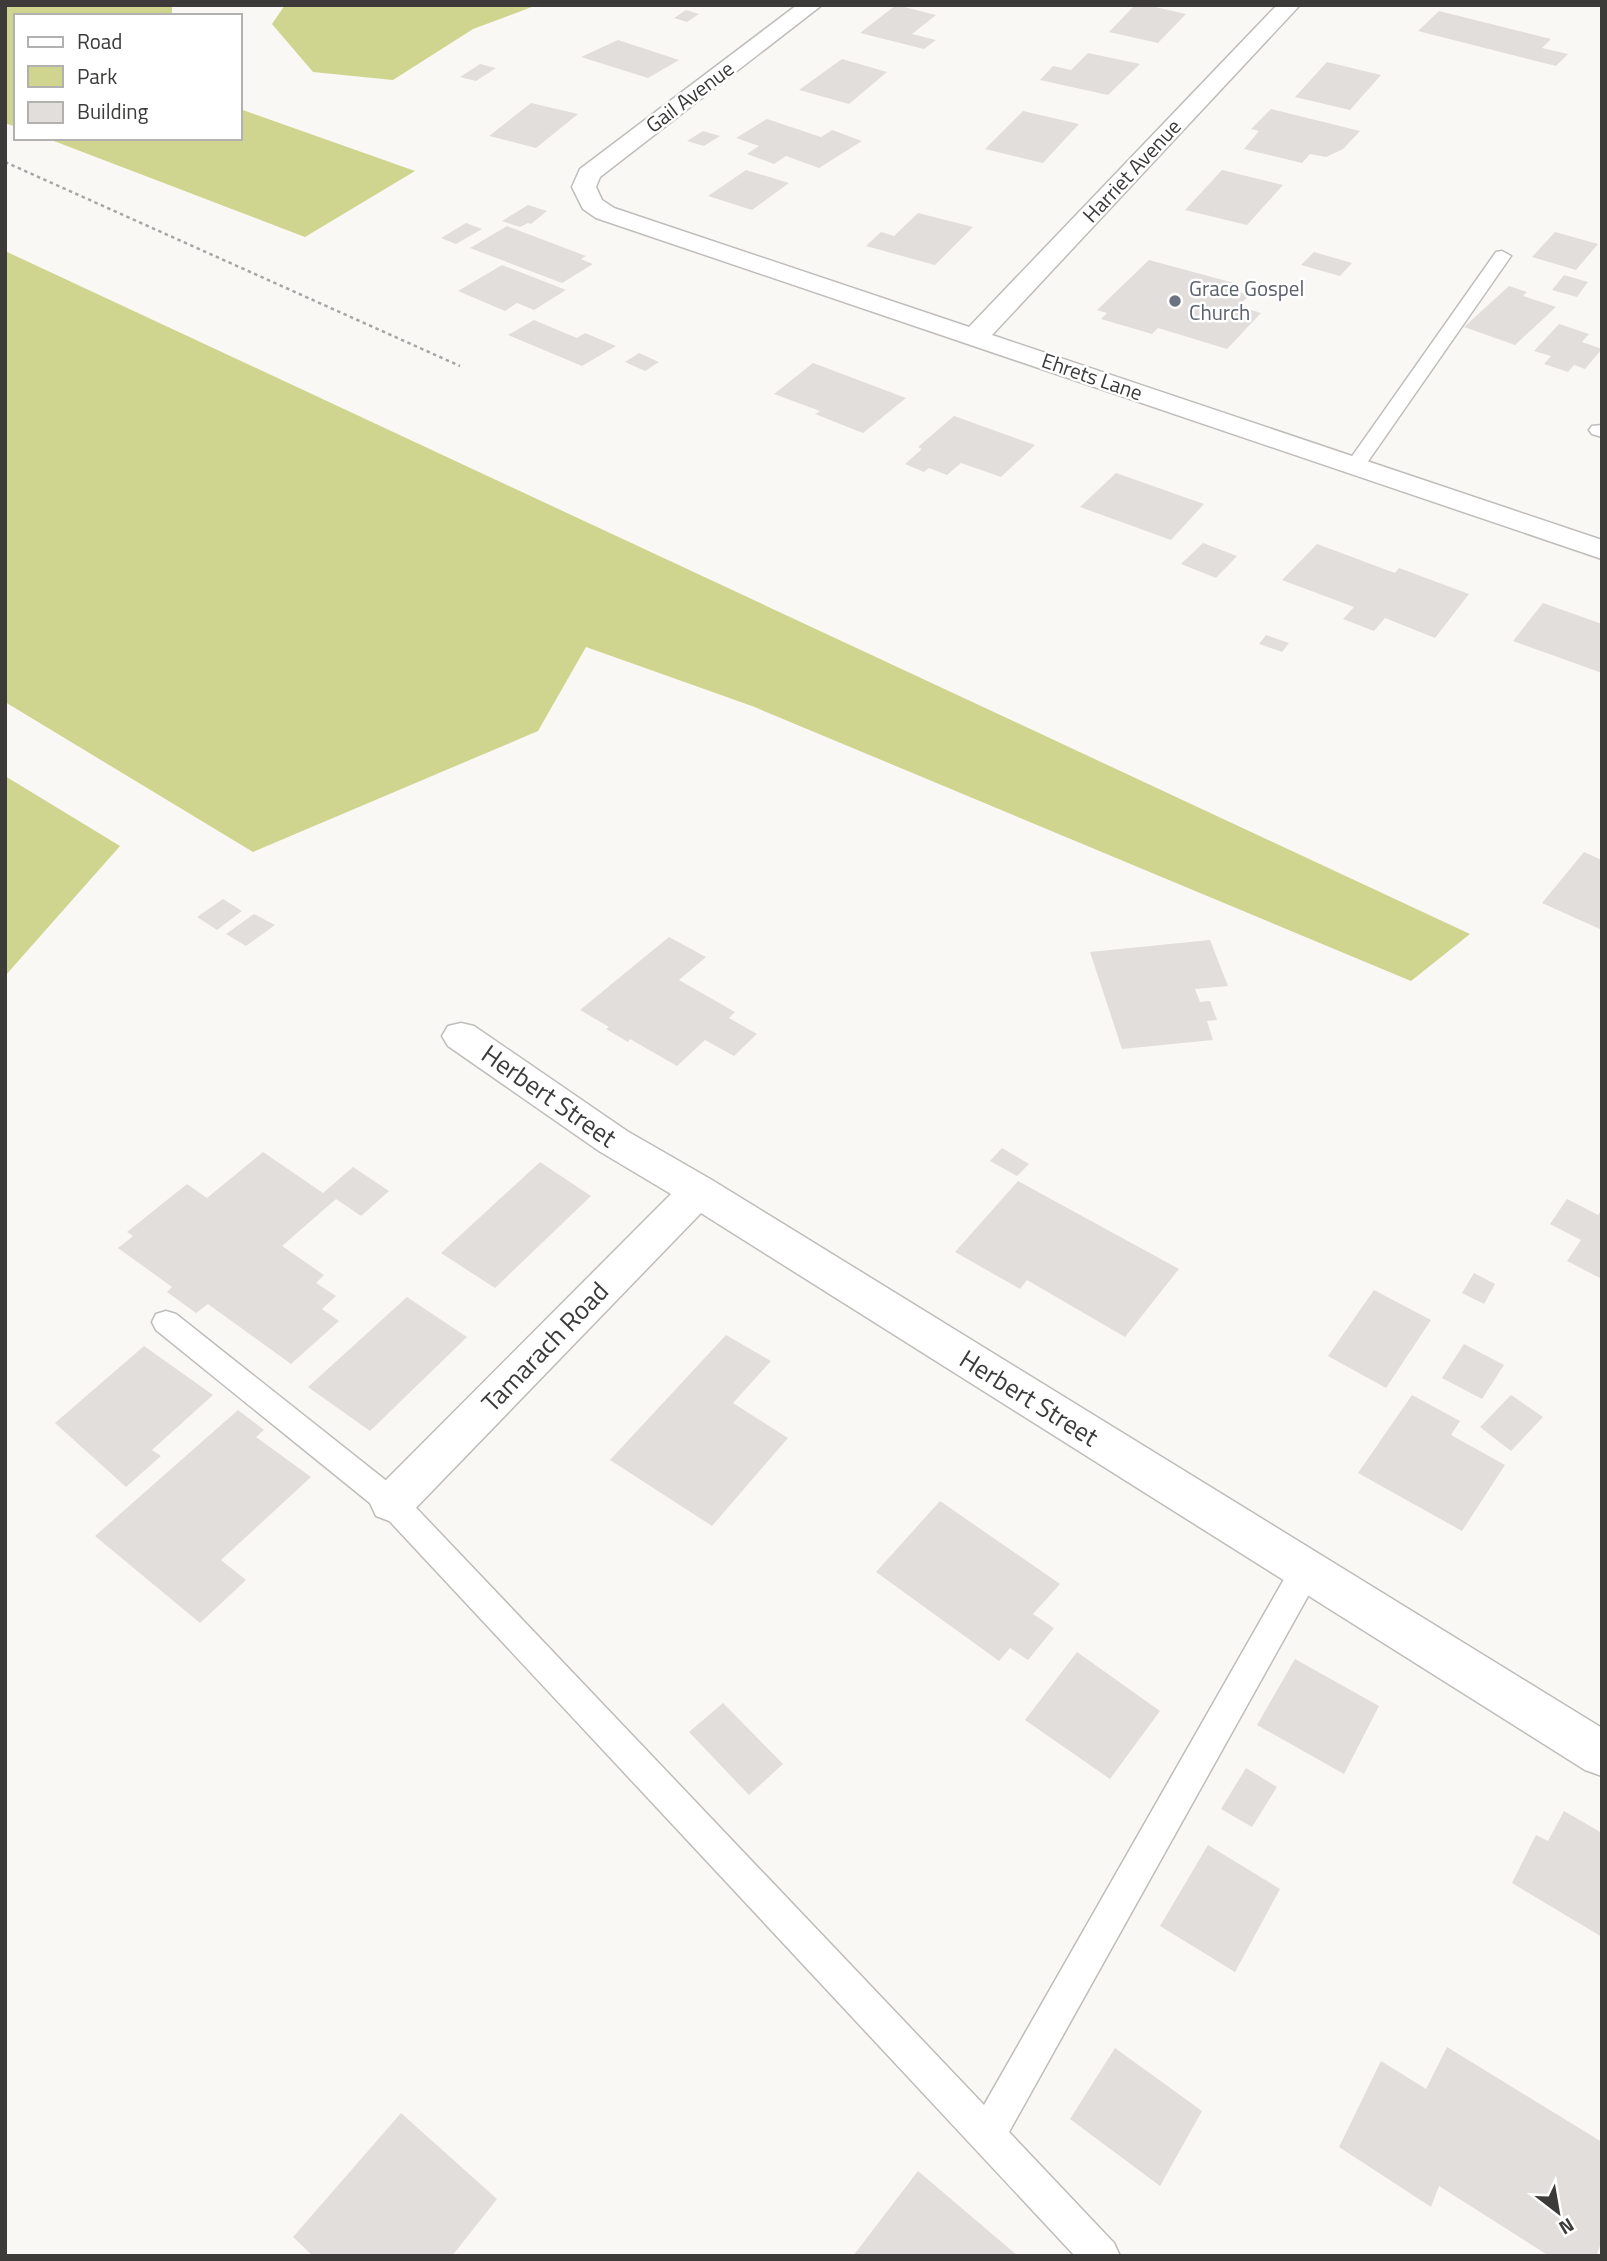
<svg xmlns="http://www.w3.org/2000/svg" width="1607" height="2261" font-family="'Titillium Web',sans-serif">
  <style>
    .green { fill: #cfd48e }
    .building { fill: #e1dedc }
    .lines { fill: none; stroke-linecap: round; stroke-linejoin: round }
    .lane-casing { stroke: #bfbdbb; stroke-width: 3 }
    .street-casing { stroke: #bfbdbb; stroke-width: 3 }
    .path { stroke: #a8a6a4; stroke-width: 2.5; stroke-dasharray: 3.5 3.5; stroke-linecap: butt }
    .lane { fill: #fff; fill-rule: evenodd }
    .street { fill: #fff; fill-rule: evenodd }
    .worship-dot { fill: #6b7280; stroke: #fff; stroke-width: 2.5 }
    .labels { text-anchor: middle; stroke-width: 5; stroke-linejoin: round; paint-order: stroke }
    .far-street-label { font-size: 21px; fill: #3c3b3a; stroke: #fff }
    .far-worship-label { font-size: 21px; fill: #5b616d; stroke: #fff; text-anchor: start }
    .street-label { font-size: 26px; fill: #3c3b3a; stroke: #fff }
  </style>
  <rect width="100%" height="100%" fill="#faf8f5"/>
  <path class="green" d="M 5,5 L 172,5 L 172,16 L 16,16 L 16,127 L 5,123 Z
    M 285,5 L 537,5 L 473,29 L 393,80 L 313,72 L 272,24 Z
    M 240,109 L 415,171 L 305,237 L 46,138 L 240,138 Z
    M 5,251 L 1470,934 L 1411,981 L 752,706 L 586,647 L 538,731 L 253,852 L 5,702 Z
    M 5,776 L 120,846 L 5,976 Z"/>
  <path class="building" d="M 896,5 L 936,15 L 912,34 L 936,40 L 924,49 L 860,33 Z
    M 1135,5 L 1146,5 L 1186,14 L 1158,43 L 1109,32 Z
    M 686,10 L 699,14 L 687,22 L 674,18 Z
    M 1439,11 L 1551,39 L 1542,48 L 1568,54 L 1556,66 L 1418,31 Z
    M 618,40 L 679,60 L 648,78 L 581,57 Z
    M 1088,53 L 1140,64 L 1108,95 L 1040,80 L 1053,66 L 1071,70 Z
    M 842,59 L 887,72 L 849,104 L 799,90 Z
    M 1327,62 L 1381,75 L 1350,110 L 1295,97 Z
    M 480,64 L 496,68 L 476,81 L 460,77 Z
    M 531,103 L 578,114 L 536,148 L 489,136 Z
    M 1271,109 L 1360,131 L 1343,149 L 1326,157 L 1310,154 L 1302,163 L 1244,149 L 1259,131 L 1251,129 Z
    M 1023,111 L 1079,124 L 1043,163 L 985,149 Z
    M 767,119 L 821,137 L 832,130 L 862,141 L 819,168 L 786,156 L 774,164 L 747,154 L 759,146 L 736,138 Z
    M 703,131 L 720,136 L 704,146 L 687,141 Z
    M 746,170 L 789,183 L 752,210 L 708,196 Z
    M 1222,170 L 1283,185 L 1247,225 L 1185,210 Z
    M 528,205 L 547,211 L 531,224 L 528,223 L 520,227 L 502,221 Z
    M 918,213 L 973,227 L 935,265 L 866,246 L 881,232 L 894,236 Z
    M 466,223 L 482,229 L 456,244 L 441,238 Z
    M 507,226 L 586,256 L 581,259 L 593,264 L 562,283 L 470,248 Z
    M 1555,232 L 1598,244 L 1576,270 L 1532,257 Z
    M 1314,252 L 1352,263 L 1340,276 L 1301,265 Z
    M 1149,260 L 1234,283 L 1228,289 L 1249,295 L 1239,306 L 1261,313 L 1227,349 L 1158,328 L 1152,334 L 1101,319 L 1107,313 L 1097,310 Z
    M 502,265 L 566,290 L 534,310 L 517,303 L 505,311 L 458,291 Z
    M 1564,275 L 1588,282 L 1577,297 L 1552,290 Z
    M 1509,286 L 1527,292 L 1523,296 L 1556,307 L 1515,345 L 1464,327 Z
    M 534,320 L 577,338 L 585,333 L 616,346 L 582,366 L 508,335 Z
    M 1559,324 L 1589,334 L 1582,342 L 1602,349 L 1585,369 L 1574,365 L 1568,372 L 1544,364 L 1551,356 L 1534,351 Z
    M 639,353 L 659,362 L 645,371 L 625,362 Z
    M 813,363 L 906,398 L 863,433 L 815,414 L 820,411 L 774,394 Z
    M 954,416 L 1035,445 L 1001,477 L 961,463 L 947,475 L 929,468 L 924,472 L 905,464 L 922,449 L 918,447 Z
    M 1116,473 L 1204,504 L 1171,540 L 1080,507 Z
    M 1203,543 L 1237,556 L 1216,578 L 1181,564 Z
    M 1317,544 L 1395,573 L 1399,568 L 1469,594 L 1435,638 L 1385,618 L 1374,631 L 1343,619 L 1354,607 L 1282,580 Z
    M 1543,603 L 1602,624 L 1602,673 L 1513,641 Z
    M 1266,635 L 1289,643 L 1282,652 L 1259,644 Z
    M 1584,852 L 1602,860 L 1602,930 L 1542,903 Z
    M 223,899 L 242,911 L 217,930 L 197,917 Z
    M 254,914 L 275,925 L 246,946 L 226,934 Z
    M 669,937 L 706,957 L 679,980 L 735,1012 L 729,1018 L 757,1034 L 734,1056 L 705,1040 L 677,1066 L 630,1039 L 628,1042 L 606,1029 L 609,1027 L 580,1010 Z
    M 1210,940 L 1228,986 L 1195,989 L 1200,1002 L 1210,1001 L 1217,1020 L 1207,1021 L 1213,1040 L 1122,1049 L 1090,952 Z
    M 1002,1148 L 1029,1164 L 1017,1176 L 990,1161 Z
    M 263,1152 L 323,1193 L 353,1167 L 389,1191 L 361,1216 L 336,1199 L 282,1246 L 324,1275 L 316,1283 L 336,1296 L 322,1309 L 339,1321 L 291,1364 L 208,1304 L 196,1313 L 167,1292 L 172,1287 L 118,1248 L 133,1236 L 127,1232 L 187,1184 L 207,1198 Z
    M 540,1162 L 591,1196 L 495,1288 L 441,1253 Z
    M 1018,1181 L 1179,1269 L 1125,1337 L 1027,1280 L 1020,1289 L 955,1252 Z
    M 1567,1199 L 1598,1215 L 1602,1210 L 1602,1279 L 1567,1261 L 1581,1240 L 1550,1224 Z
    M 1474,1273 L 1495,1284 L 1484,1304 L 1462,1293 Z
    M 1374,1290 L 1431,1320 L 1386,1388 L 1328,1356 Z
    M 407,1297 L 467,1337 L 370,1431 L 308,1387 Z
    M 726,1335 L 771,1361 L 733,1403 L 788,1438 L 712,1526 L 610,1460 Z
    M 1464,1344 L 1504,1365 L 1482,1399 L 1442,1378 Z
    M 144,1346 L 213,1395 L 152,1450 L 161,1456 L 126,1487 L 55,1423 Z
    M 1412,1395 L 1460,1421 L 1451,1435 L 1505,1465 L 1462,1531 L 1358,1473 Z
    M 1511,1395 L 1543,1417 L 1511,1451 L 1480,1427 Z
    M 238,1410 L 264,1430 L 256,1437 L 311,1477 L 221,1560 L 246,1580 L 200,1623 L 95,1536 Z
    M 940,1501 L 1060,1584 L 1033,1614 L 1054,1628 L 1028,1660 L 1010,1648 L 999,1661 L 876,1572 Z
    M 1077,1652 L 1160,1711 L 1110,1779 L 1025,1720 Z
    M 1295,1659 L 1379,1706 L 1344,1774 L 1257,1725 Z
    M 723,1703 L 783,1764 L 749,1795 L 689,1732 Z
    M 1246,1768 L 1277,1787 L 1252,1827 L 1221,1809 Z
    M 1564,1811 L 1602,1833 L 1602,1937 L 1512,1883 L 1536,1835 L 1548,1841 Z
    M 1208,1845 L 1280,1889 L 1235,1972 L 1160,1926 Z
    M 1447,2047 L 1602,2142 L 1602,2241 L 1596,2256 L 1549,2256 L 1439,2186 L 1431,2207 L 1339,2147 L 1381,2061 L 1426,2089 Z
    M 1115,2048 L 1202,2111 L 1160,2186 L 1070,2119 Z
    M 401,2113 L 497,2199 L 452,2256 L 313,2256 L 293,2237 Z
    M 918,2171 L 1018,2256 L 853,2256 Z"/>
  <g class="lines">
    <g class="lane-casing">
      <path id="lane" d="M 1502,251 L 1511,256 L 1362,470 L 1348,470 L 1345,466 L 1348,462 L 1496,252 Z
        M 1602,425 L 1602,437 L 1592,434 L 1589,430 L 1592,426 Z
        M 166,1311 L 176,1314 L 403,1494 L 984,2105 L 1295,1560 L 1306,1556 L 1317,1560 L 1321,1570 L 1317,1580 L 1009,2132 L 1114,2243 L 1120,2256 L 1075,2256 L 381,1512 L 156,1330 L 152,1322 L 156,1314 Z"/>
    </g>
    <g class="street-casing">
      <path id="street" d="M 797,5 L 822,5 L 600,177 L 596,187 L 602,200 L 614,208 L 969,327 L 1277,5 L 1300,5 L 992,335 L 1602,540 L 1602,559 L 596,218 L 583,209 L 572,187 L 580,169 Z
        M 461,1023 L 474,1026 L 627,1131 L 712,1180 L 1602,1728 L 1602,1776 L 1585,1770 L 701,1213 L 408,1516 L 392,1522 L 376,1516 L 370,1503 L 376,1490 L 671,1194 L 599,1151 L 448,1046 L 442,1036 L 448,1026 Z"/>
    </g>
    <path class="path" d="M 5,162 L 460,366"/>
    <use href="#lane" class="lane"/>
    <use href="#street" class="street"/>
  </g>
  <circle class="worship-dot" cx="1175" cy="301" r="7"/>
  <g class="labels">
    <g class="far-street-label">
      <text transform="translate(690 97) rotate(-37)" y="7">Gail Avenue</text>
      <text transform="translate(1132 171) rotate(-47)" y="7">Harriet Avenue</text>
      <text transform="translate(1092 377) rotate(19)" y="7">Ehrets Lane</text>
    </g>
    <g class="far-worship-label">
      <text x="1189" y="296">Grace Gospel<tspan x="1189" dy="24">Church</tspan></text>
    </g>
    <g class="street-label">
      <text transform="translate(549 1096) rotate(35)" y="9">Herbert Street</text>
      <text transform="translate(545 1347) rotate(-46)" y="9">Tamarach Road</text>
      <text transform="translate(1029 1398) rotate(32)" y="9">Herbert Street</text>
    </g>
  </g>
  <rect width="1607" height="2261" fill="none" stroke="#3c3b3a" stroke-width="14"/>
  <rect x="14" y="14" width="228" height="126" fill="#ffffff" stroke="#b1b1b0" stroke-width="2"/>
  <rect x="28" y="37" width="35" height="10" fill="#ffffff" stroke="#b1b1b0" stroke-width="2"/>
  <text x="77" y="49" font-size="21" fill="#3c3b3a">Road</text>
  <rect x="28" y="66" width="35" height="21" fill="#cfd48e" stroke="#b1b1b0" stroke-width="2"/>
  <text x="77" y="84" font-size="21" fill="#3c3b3a">Park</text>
  <rect x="28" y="102" width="35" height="21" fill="#e1dedc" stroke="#b1b1b0" stroke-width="2"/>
  <text x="77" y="119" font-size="21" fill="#3c3b3a">Building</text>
  <g transform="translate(1558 2212) rotate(149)" stroke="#ffffff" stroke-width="5" paint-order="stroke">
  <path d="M0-5L12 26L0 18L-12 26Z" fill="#3c3b3a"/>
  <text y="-10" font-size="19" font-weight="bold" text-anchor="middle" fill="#3c3b3a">N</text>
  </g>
</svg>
